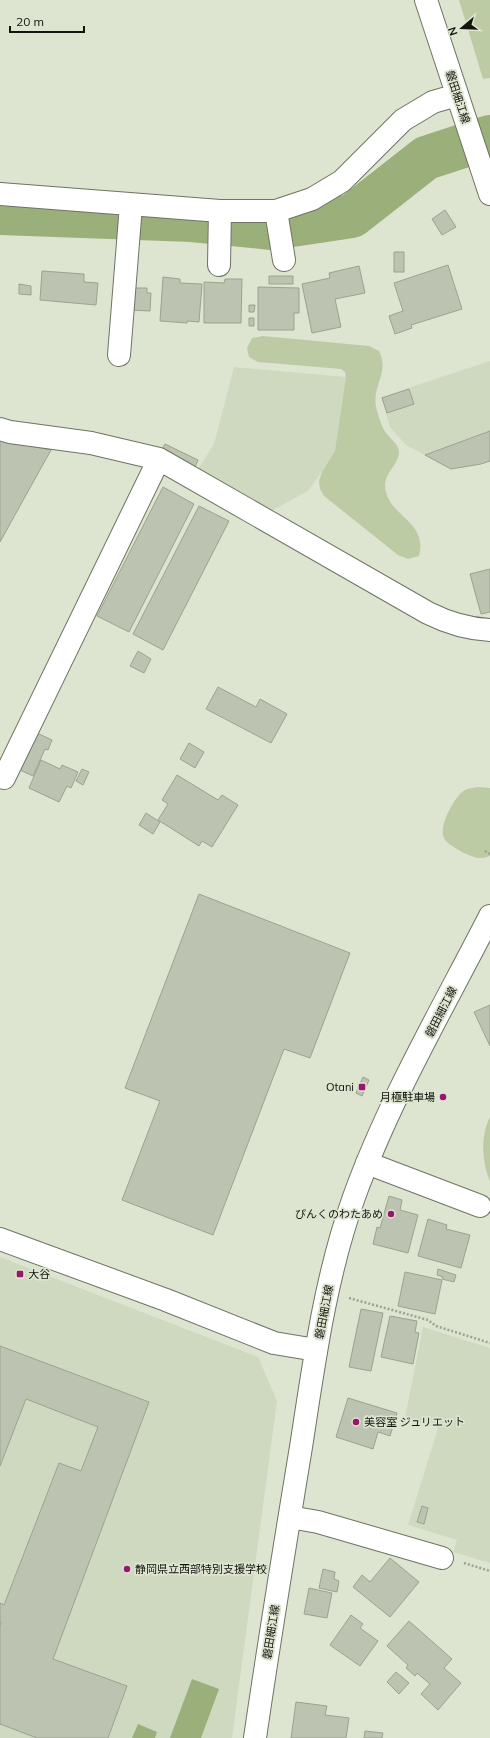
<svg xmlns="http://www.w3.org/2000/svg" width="490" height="1738" font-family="Mulish,'Noto Sans JP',sans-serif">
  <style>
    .built { fill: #cfd9bf }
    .green { fill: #bccba4 }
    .water { fill: #9baf7b }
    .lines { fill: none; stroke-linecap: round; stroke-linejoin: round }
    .river { stroke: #9baf7b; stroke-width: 44 }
    .building { fill: #bcc3b0; stroke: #9ba390 }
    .minor-casing { stroke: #6d7463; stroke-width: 24 }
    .major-casing { stroke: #6d7463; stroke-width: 24 }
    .path { stroke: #9ca292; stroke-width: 2.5; stroke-dasharray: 2 2; stroke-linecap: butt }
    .minor { stroke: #fff; stroke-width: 22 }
    .major { stroke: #fff; stroke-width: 22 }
    .poi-dot { fill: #97176f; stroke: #dde5d1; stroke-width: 1.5 }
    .labels { text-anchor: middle; stroke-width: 3.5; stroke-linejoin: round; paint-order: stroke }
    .street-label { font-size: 11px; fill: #12140e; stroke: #dde5d1 }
    .poi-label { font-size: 11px; fill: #12140e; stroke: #dde5d1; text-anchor: end }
  </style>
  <rect width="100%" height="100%" fill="#dde5d1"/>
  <path class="built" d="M 490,361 L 490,461 L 481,464 L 451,469 L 406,445 L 390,427 L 381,397 Z
    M 234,367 L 346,377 L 337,441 L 335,452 L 330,460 L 308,491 L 271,511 L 198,469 L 214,444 Z
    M 0,1257 L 258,1357 L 277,1401 L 232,1738 L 0,1738 Z
    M 423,1327 L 490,1348 L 490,1563 L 453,1552 L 457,1540 L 408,1525 L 438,1428 L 405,1418 Z"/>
  <path class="green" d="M 459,0 L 490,0 L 490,78 L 483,79 Z
    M 263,336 L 369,346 L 379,351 C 390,373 372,384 376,407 C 378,414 380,423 384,430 C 388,437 399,444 399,452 C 399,466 381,474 386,492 C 392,517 428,523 419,556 L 408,559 L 398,555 L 324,496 L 320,489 L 319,481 L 322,472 L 335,451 L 346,377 L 345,372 L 341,369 L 258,362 L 249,357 L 247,348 L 252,338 Z
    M 478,787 L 490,788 L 490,856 C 487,857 484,858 481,858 C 473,859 448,846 444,838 C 438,827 455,795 465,790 C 469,788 474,788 478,787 Z
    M 490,1117 L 490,1182 C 482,1161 480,1137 490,1117 Z"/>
  <path class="water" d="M 192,1679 L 219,1689 L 201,1738 L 170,1738 Z
    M 138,1724 L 157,1732 L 155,1738 L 132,1738 Z"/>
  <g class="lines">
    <path class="river" d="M 0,213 L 192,220 L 272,228 L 352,216 L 426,158 L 490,137"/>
  </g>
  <path class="building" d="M 445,210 L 456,227 L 442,235 L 432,219 Z
    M 394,252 L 404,252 L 404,272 L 394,272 Z
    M 448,265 L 462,309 L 411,325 L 412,328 L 395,334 L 389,316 L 403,311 L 394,283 Z
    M 359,266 L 365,293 L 335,299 L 341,327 L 312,333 L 302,284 L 330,278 L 329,273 Z
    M 42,271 L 84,274 L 84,282 L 98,283 L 96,305 L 40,300 Z
    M 269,276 L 293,276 L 293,284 L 269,284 Z
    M 163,277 L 180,279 L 180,283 L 202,284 L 199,322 L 187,321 L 187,323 L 160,321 Z
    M 225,279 L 242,279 L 241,323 L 204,323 L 204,282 L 224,283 Z
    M 19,284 L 31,286 L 31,295 L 19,294 Z
    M 258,287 L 299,288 L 299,313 L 294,313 L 294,330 L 258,330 Z
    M 130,288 L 147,288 L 147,293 L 151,293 L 150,311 L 130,310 Z
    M 249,305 L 255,305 L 254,312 L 249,312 Z
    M 249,318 L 254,318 L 254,326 L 249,326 Z
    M 409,389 L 414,404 L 387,413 L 382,398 Z
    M 490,431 L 490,461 L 481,464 L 451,469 L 425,455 Z
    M 0,440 L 51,450 L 0,542 Z
    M 165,444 L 198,460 L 195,467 L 161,451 Z
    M 163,487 L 194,504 L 129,632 L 97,616 Z
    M 199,506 L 229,521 L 163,650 L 133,634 Z
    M 490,569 L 490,612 L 481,614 L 470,574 Z
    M 138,651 L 151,659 L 144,673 L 130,666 Z
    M 218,687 L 256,707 L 260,699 L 287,714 L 271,743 L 206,709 Z
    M 37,733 L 52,740 L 48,750 L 45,749 L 33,776 L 20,770 Z
    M 189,743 L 204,752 L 195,768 L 180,759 Z
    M 41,760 L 60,769 L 62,765 L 78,772 L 71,788 L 67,786 L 59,802 L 29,788 Z
    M 82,769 L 89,772 L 83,785 L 76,781 Z
    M 177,775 L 218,800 L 222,795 L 238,805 L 212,847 L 202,841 L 199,846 L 158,820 L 168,804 L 162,800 Z
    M 146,813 L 160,822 L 153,834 L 139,825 Z
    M 199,894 L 350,953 L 310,1058 L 284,1049 L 213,1235 L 122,1200 L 160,1101 L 125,1088 Z
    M 490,1005 L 490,1046 L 474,1012 Z
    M 363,1077 L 369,1080 L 362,1096 L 356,1093 Z
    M 389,1196 L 402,1200 L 400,1210 L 418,1215 L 408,1253 L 373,1244 L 377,1227 L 380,1228 Z
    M 428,1219 L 447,1225 L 446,1229 L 470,1235 L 461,1268 L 418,1256 Z
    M 438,1269 L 456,1275 L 454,1282 L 442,1279 L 443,1277 L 437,1275 Z
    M 405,1272 L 442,1280 L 435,1314 L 398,1306 Z
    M 361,1309 L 383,1313 L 371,1371 L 349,1367 Z
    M 390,1316 L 417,1321 L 415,1332 L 419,1333 L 413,1364 L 381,1357 Z
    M 0,1346 L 149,1402 L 53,1659 L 127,1686 L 108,1738 L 37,1738 L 0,1724 L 0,1626 L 1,1622 L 0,1622 L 0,1603 L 4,1605 L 59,1463 L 81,1471 L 98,1427 L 26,1399 L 0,1466 Z
    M 348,1398 L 397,1413 L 390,1436 L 378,1432 L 373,1449 L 336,1437 Z
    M 422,1506 L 428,1508 L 424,1524 L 417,1522 Z
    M 390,1558 L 419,1582 L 390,1617 L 353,1587 L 362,1575 L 370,1582 Z
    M 323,1569 L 335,1572 L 334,1579 L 339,1581 L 337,1592 L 319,1588 Z
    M 309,1588 L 332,1593 L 327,1618 L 304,1614 Z
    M 351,1615 L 363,1624 L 360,1628 L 378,1641 L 360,1666 L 330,1645 Z
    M 409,1621 L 452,1659 L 444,1668 L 461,1683 L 438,1710 L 421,1694 L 430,1684 L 417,1673 L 415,1676 L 406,1668 L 408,1665 L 387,1646 Z
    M 396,1672 L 409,1683 L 399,1694 L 387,1682 Z
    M 296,1702 L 327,1706 L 325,1715 L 349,1718 L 346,1738 L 291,1738 Z
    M 365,1731 L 383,1733 L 382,1738 L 364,1738 Z"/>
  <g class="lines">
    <g class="minor-casing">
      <path id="minor" d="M 0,194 L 220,211 L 276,211 L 312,199 L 342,181 L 403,120 L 433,102 L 457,95
        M 276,211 L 284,260
        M 219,265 L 220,211
        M 119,355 L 131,205
        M 0,429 L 10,432 L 91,443 L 159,459 L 428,613 C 448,623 467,629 490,630
        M 4,778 L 159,459
        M 367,1163 L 480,1206
        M 0,1239 L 166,1300 L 274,1343 L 316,1350
        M 290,1517 L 318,1522 L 442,1558"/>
    </g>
    <g class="major-casing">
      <path id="major" d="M 426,0 L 490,194
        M 255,1738 C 269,1641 285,1544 301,1447 C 314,1363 325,1278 354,1197 C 389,1100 443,1008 490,916"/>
    </g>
    <path class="path" d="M 485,851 L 490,854
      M 349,1298 L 428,1320 L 436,1326 L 490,1343
      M 464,1563 L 490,1571"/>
    <use href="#minor" class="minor"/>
    <use href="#major" class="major"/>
  </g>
  <g class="poi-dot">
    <rect x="358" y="1083" width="8" height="8" rx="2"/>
    <circle cx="443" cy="1097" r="4"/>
    <circle cx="391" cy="1214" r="4"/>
    <rect x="16" y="1270" width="8" height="8" rx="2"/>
    <circle cx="356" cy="1422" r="4"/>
    <circle cx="127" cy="1569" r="4"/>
  </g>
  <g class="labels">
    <g class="street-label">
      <text transform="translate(458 97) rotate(72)" y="4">磐田細江線</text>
      <text transform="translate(441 1012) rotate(-63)" y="4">磐田細江線</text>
      <text transform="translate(324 1312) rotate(-79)" y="4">磐田細江線</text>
      <text transform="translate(271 1632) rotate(-81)" y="4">磐田細江線</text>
    </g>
    <g class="poi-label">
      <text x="354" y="1091">Otani</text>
      <text x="435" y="1101">月極駐車場</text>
      <text x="383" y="1218">ぴんくのわたあめ</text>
      <text x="28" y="1278" text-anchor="start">大谷</text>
      <text x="364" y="1426" text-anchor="start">美容室 ジュリエット</text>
      <text x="135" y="1573" text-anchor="start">静岡県立西部特別支援学校</text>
    </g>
  </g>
  <g transform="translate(462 28) rotate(251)" stroke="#dde5d1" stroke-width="3" paint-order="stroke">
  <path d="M0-3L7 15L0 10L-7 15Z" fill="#12140e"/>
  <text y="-6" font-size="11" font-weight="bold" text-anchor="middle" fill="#12140e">N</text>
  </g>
  <path d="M10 26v6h74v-6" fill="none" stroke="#12140e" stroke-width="2"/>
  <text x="16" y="26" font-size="12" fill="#12140e" stroke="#dde5d1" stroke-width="3" paint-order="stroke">20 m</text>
</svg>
